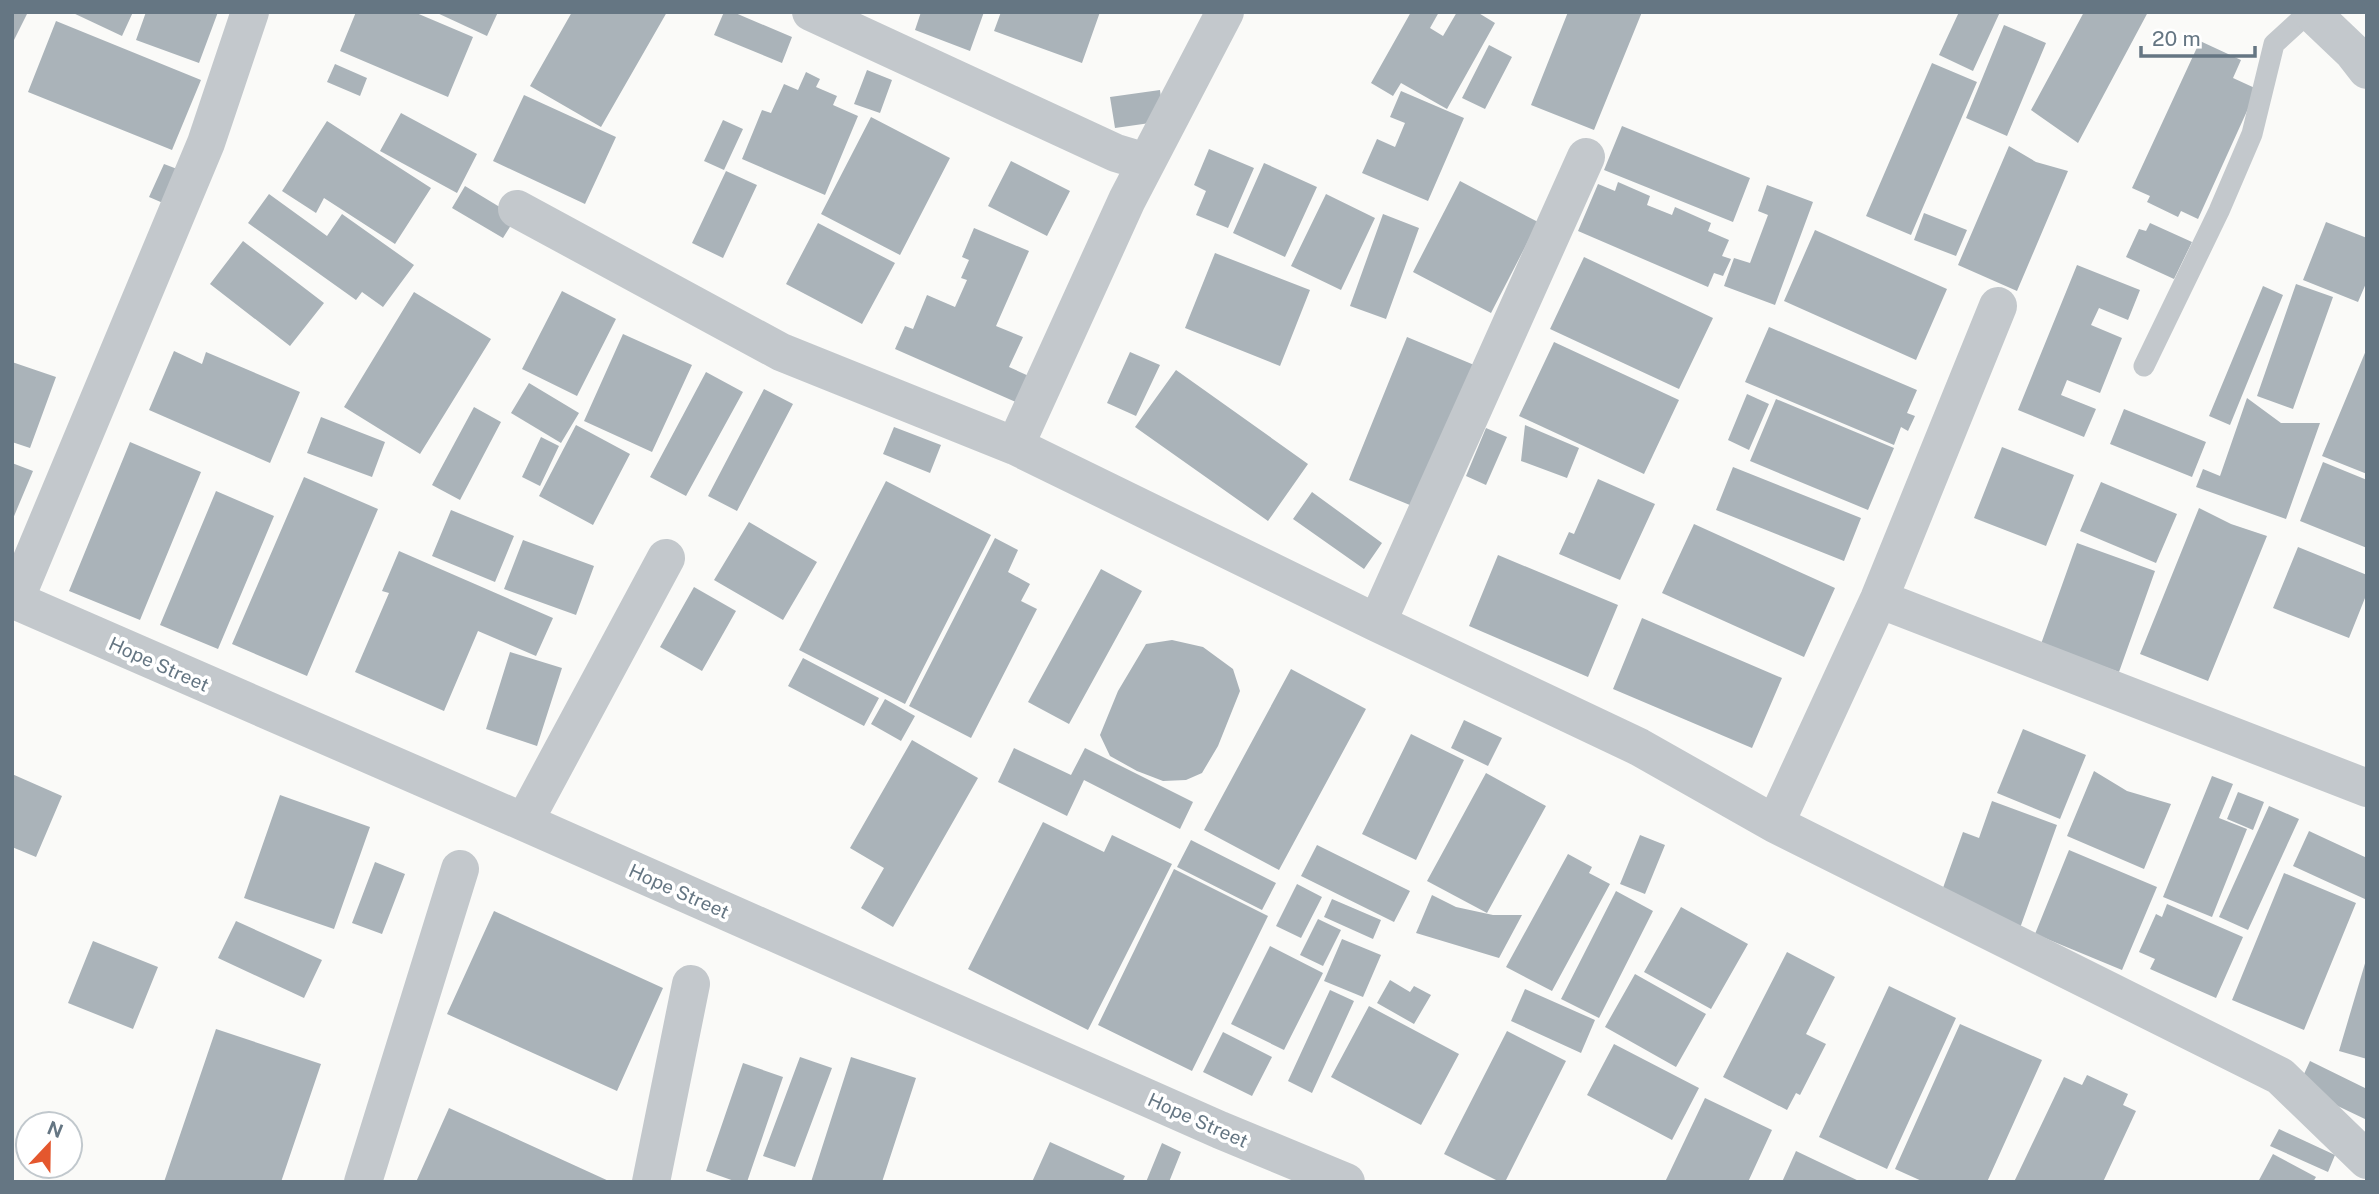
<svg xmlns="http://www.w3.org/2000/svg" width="2379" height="1194" font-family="'Public Sans',sans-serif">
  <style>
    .building { fill: #aab3b9 }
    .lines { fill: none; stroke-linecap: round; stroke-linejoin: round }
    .lane { stroke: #c3c8cc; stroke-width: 21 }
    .street { stroke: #c3c8cc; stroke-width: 38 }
    .labels { text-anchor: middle; stroke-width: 7; stroke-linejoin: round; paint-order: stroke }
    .street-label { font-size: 19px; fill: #657683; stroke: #fff }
  </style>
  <rect width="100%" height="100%" fill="#fafaf8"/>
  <path class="building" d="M 12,12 L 28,12 L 12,44 Z
    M 71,12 L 133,12 L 122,36 Z
    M 146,12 L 218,12 L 199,63 L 136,40 Z
    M 356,12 L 414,12 L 473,37 L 448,97 L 340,51 Z
    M 435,12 L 498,12 L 487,36 Z
    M 572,12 L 667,12 L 601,127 L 530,86 Z
    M 724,12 L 733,12 L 792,37 L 782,63 L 714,35 Z
    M 921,12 L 984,12 L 970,51 L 915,30 Z
    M 1001,12 L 1100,12 L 1082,63 L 994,31 Z
    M 1411,12 L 1439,12 L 1430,28 L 1443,36 L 1457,12 L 1477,12 L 1495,23 L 1447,109 L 1401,83 L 1393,96 L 1371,83 Z
    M 1568,12 L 1642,12 L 1594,130 L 1531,105 Z
    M 1959,12 L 2000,12 L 1973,71 L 1939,55 Z
    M 2084,12 L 2148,12 L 2078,143 L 2031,110 Z
    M 56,21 L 201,80 L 172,150 L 28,92 Z
    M 2004,25 L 2046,43 L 2007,136 L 1966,118 Z
    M 2200,41 L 2241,60 L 2233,78 L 2257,89 L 2198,219 L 2181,211 L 2178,217 L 2147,202 L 2150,196 L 2132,188 Z
    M 1489,45 L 1512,57 L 1485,109 L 1462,98 Z
    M 1932,63 L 1977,82 L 1911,235 L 1866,216 Z
    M 335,64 L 367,78 L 360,96 L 327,82 Z
    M 867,70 L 892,80 L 880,113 L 854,104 Z
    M 806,72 L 820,79 L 816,87 L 837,96 L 833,105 L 858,116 L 825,195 L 742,159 L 762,110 L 771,113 L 784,84 L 798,90 Z
    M 1160,90 L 1164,121 L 1115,128 L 1110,97 Z
    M 1401,91 L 1464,118 L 1428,201 L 1362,173 L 1377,139 L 1395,147 L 1405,123 L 1390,117 Z
    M 524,95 L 616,137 L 585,204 L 493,161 Z
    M 401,113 L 477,154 L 457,193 L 380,151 Z
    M 871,117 L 950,158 L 900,255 L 821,214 Z
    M 723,120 L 743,129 L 724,170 L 704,161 Z
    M 327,121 L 431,188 L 395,244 L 324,198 L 316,213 L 282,191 Z
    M 1622,126 L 1750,178 L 1733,222 L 1604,170 Z
    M 2009,146 L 2036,162 L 2068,171 L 2017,291 L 1958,265 Z
    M 1209,149 L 1254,168 L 1228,228 L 1196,215 L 1206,191 L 1194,185 Z
    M 1011,161 L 1070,191 L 1047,236 L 988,206 Z
    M 1264,163 L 1317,187 L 1285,257 L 1233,233 Z
    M 164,164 L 185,172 L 170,206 L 149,197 Z
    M 726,171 L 757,185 L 723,258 L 692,243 Z
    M 1460,181 L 1538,222 L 1491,313 L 1413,272 Z
    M 1618,182 L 1650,196 L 1647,205 L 1672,215 L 1675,207 L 1711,223 L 1708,231 L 1729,240 L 1722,256 L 1731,259 L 1723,276 L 1714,273 L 1708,287 L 1578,231 L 1598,184 L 1615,191 Z
    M 1767,185 L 1813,202 L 1775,305 L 1724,286 L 1734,258 L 1750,263 L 1768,215 L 1758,211 Z
    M 465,186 L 516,217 L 503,238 L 452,208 Z
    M 269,194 L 327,236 L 342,214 L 414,265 L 383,307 L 362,292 L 356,300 L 248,223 Z
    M 1326,194 L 1375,218 L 1341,290 L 1291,266 Z
    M 1924,213 L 1967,230 L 1956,256 L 1914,240 Z
    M 1383,214 L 1419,228 L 1386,319 L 1350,306 Z
    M 2326,222 L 2367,238 L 2367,281 L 2358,302 L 2303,280 Z
    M 818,223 L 895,263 L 862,324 L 786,284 Z
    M 2150,223 L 2192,242 L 2174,279 L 2126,257 L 2139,229 L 2146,231 Z
    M 974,228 L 1029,251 L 996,326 L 1023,337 L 1009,367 L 1031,377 L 1020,404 L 895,349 L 905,326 L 913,329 L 927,295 L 955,307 L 967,280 L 961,278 L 969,260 L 962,257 Z
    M 1815,230 L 1947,289 L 1916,360 L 1784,301 Z
    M 243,241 L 324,303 L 290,346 L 210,284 Z
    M 1215,253 L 1310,290 L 1280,366 L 1185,328 Z
    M 1584,257 L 1713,318 L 1679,389 L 1550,329 Z
    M 2077,265 L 2140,290 L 2128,320 L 2099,308 L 2091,325 L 2122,338 L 2100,393 L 2067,380 L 2061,395 L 2096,409 L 2084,437 L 2018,410 Z
    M 2296,284 L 2333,297 L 2293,409 L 2257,396 Z
    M 2263,286 L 2283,295 L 2230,425 L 2209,416 Z
    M 562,291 L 616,319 L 577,396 L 522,369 Z
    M 414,292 L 491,339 L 420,454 L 344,407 Z
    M 1769,327 L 1917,390 L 1907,413 L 1915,416 L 1908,431 L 1901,427 L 1894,445 L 1745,382 Z
    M 623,334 L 692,365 L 652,452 L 584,421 Z
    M 1407,337 L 1479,367 L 1422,510 L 1349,480 Z
    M 1554,342 L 1679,400 L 1644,474 L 1519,416 Z
    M 2367,348 L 2367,474 L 2322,456 Z
    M 174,351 L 202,364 L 206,352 L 300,392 L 270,463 L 149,410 Z
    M 1130,352 L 1160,365 L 1136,416 L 1107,403 Z
    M 12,362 L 56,377 L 30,448 L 12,442 Z
    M 1176,370 L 1308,464 L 1268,521 L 1135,427 Z
    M 706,372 L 743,392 L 686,496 L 650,477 Z
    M 529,383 L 579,413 L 561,443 L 511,413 Z
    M 764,389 L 793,404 L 737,511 L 708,496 Z
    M 1747,394 L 1769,404 L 1749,450 L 1728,440 Z
    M 2247,398 L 2281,423 L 2320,423 L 2286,519 L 2196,487 L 2203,469 L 2220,476 Z
    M 1776,399 L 1894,448 L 1868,510 L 1750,461 Z
    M 474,407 L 501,422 L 460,500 L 432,485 Z
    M 2124,409 L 2206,442 L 2192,477 L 2110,444 Z
    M 321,417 L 385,442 L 372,477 L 307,453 Z
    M 576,425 L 630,454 L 593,525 L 539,496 Z
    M 1525,425 L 1579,448 L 1567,478 L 1521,461 Z
    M 894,427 L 941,445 L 930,473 L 883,454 Z
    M 1486,428 L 1507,437 L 1486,485 L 1466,476 Z
    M 541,437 L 559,446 L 540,486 L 522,477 Z
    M 130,442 L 201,472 L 140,620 L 69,591 Z
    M 2002,447 L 2074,475 L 2046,546 L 1974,518 Z
    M 2323,462 L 2367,480 L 2367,548 L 2300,521 Z
    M 12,463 L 33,471 L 12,521 Z
    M 1733,467 L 1861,518 L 1844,561 L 1716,510 Z
    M 304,477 L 378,509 L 307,676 L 232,644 Z
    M 1598,479 L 1655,504 L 1620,580 L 1559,554 L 1569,532 L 1574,534 Z
    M 886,481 L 991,535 L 905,704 L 799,650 Z
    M 2101,482 L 2177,514 L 2156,563 L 2080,531 Z
    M 216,491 L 274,516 L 218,649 L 160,625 Z
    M 1312,492 L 1382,543 L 1364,569 L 1293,519 Z
    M 2199,508 L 2231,524 L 2267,536 L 2208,681 L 2140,654 Z
    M 451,510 L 514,536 L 495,582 L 432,556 Z
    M 749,522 L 817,562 L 783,620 L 714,580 Z
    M 1694,524 L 1835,588 L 1804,657 L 1662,593 Z
    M 995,538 L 1018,550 L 1008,572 L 1030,584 L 1021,601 L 1037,609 L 971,738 L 909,706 Z
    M 523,540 L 594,566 L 576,615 L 504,589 Z
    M 2077,543 L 2155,571 L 2119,672 L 2041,644 Z
    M 2298,547 L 2367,575 L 2367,593 L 2349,638 L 2273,608 Z
    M 399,551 L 553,618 L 536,656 L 478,631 L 444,711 L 355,672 L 389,593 L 382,591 Z
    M 1498,555 L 1618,605 L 1588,677 L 1469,626 Z
    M 1101,569 L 1142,591 L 1069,724 L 1028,702 Z
    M 694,587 L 736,611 L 702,671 L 660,647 Z
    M 1642,618 L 1782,678 L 1752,748 L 1613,689 Z
    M 1172,640 L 1203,647 L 1233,669 L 1240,691 L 1218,746 L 1202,773 L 1186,780 L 1163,781 L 1137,771 L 1110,756 L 1100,735 L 1118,691 L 1146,644 Z
    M 510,652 L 562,668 L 537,746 L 486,729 Z
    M 803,658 L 879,698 L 864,726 L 788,686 Z
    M 1291,669 L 1366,709 L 1279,870 L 1204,830 Z
    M 885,699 L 915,716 L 901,741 L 871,724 Z
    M 1464,720 L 1502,738 L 1488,766 L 1451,748 Z
    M 2023,729 L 2086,755 L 2060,819 L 1997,793 Z
    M 1411,734 L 1464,760 L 1416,860 L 1362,834 Z
    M 912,740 L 978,778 L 893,927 L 861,908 L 884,868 L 850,848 Z
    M 1014,748 L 1071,775 L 1085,748 L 1193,802 L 1180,829 L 1084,780 L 1067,816 L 998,782 Z
    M 2094,771 L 2127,791 L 2171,804 L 2144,869 L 2067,836 Z
    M 1486,773 L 1546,806 L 1487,913 L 1427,881 Z
    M 12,774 L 62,796 L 36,857 L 12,847 Z
    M 2212,776 L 2233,784 L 2219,818 L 2247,829 L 2212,917 L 2163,897 Z
    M 2238,792 L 2264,802 L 2253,830 L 2227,819 Z
    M 280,795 L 370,827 L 334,929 L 244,898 Z
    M 1992,801 L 2057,825 L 2020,928 L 1939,899 L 1963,832 L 1979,838 Z
    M 2269,806 L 2299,819 L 2248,930 L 2219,917 Z
    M 1043,822 L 1104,852 L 1112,835 L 1172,864 L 1088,1030 L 968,969 Z
    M 2309,831 L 2367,858 L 2367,900 L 2293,866 Z
    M 1640,835 L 1665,845 L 1645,894 L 1620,884 Z
    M 1191,840 L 1276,883 L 1262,910 L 1177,867 Z
    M 1317,845 L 1410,891 L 1394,922 L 1301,876 Z
    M 2069,850 L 2157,887 L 2122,970 L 2035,934 Z
    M 1568,854 L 1592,867 L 1589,873 L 1610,884 L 1552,991 L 1506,967 Z
    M 375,862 L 405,874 L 382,934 L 352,923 Z
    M 1174,869 L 1268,916 L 1192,1071 L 1098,1025 Z
    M 2284,873 L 2356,903 L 2304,1030 L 2232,1000 Z
    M 1297,884 L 1322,897 L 1301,938 L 1276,926 Z
    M 1616,891 L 1653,911 L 1599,1018 L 1561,999 Z
    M 1432,895 L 1456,907 L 1493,915 L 1522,915 L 1499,958 L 1416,933 Z
    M 1332,899 L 1381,920 L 1373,939 L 1324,917 Z
    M 2167,904 L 2243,937 L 2216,998 L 2150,969 L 2155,959 L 2139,952 L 2156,914 L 2162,917 Z
    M 1681,907 L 1748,944 L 1711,1009 L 1644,972 Z
    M 494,911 L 663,988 L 617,1091 L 447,1014 Z
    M 1318,919 L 1341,930 L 1323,966 L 1300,955 Z
    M 236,921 L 322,960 L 304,998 L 218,958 Z
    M 1342,939 L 1381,955 L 1363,997 L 1324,981 Z
    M 93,941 L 158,967 L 133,1029 L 68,1003 Z
    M 1270,946 L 1323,973 L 1284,1050 L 1231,1024 Z
    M 1787,952 L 1835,977 L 1806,1034 L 1826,1044 L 1800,1095 L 1796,1093 L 1787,1110 L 1723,1077 Z
    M 2366,960 L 2367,960 L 2367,1059 L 2339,1051 Z
    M 1635,974 L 1706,1014 L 1676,1067 L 1605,1027 Z
    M 1390,980 L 1410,992 L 1414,986 L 1431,995 L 1414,1024 L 1377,1003 Z
    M 1889,986 L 1956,1018 L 1887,1169 L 1819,1137 Z
    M 1525,989 L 1595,1020 L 1581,1053 L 1511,1021 Z
    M 1330,990 L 1354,1001 L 1312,1093 L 1288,1081 Z
    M 1369,1006 L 1459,1054 L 1421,1125 L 1331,1077 Z
    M 1960,1024 L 2042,1060 L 1987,1182 L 1924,1182 L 1895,1169 Z
    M 216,1029 L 321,1064 L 281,1182 L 164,1182 Z
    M 1507,1031 L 1566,1061 L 1505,1182 L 1500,1182 L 1444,1154 Z
    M 1223,1032 L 1272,1057 L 1252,1096 L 1203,1072 Z
    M 1614,1044 L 1699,1088 L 1672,1140 L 1587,1095 Z
    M 800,1057 L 832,1068 L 795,1167 L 763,1156 Z
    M 851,1057 L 916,1078 L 882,1182 L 811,1182 Z
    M 2310,1061 L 2367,1089 L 2367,1120 L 2298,1087 Z
    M 743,1063 L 783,1077 L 747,1182 L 737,1182 L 706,1171 Z
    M 2087,1075 L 2128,1094 L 2123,1105 L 2136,1111 L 2103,1182 L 2014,1182 L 2064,1077 L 2082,1085 Z
    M 1705,1098 L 1772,1130 L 1748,1182 L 1665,1182 Z
    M 449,1108 L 611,1182 L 416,1182 Z
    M 2279,1129 L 2335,1155 L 2328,1172 L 2270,1146 Z
    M 1050,1142 L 1125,1176 L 1122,1182 L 1032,1182 Z
    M 1162,1143 L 1181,1152 L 1169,1182 L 1146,1182 Z
    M 1796,1151 L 1861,1182 L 1782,1182 Z
    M 2273,1154 L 2316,1177 L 2313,1182 L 2258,1182 Z"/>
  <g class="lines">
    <path class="lane" d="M 2144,366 L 2219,211 L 2252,134 L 2274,44 L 2309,12"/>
    <path class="street" d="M 811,12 L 1116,153 L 1146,162
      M 2311,12 L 2353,52 L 2367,70
      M 517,209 L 781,352 L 1015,446 L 1377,623 L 1639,747 L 1775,824 L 2280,1076 L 2367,1160
      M 1015,446 L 1127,200 L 1225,12
      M 12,599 L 524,822 L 1220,1130 L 1346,1182
      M 1879,599 L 2367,788
      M 15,600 L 206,143 L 250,12
      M 1377,623 L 1586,157
      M 524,822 L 666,558
      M 1775,824 L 1879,599 L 1998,306
      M 363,1182 L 460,869
      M 651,1182 L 691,984"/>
  </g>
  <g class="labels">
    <g class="street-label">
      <text transform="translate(159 664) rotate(24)" y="7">Hope Street</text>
      <text transform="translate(679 891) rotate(24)" y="7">Hope Street</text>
      <text transform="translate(1198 1120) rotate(24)" y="7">Hope Street</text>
    </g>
  </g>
  <rect width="2379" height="1194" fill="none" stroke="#657683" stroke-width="28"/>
  <g transform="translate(49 1145) rotate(22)"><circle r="33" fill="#ffffff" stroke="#c1c8cd" stroke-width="2"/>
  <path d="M0-5L12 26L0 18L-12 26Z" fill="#e4572e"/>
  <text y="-10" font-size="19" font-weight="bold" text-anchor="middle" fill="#657683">N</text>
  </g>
  <path d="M2141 46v10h114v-10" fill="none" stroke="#657683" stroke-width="3.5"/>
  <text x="2152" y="46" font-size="21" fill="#657683" stroke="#ffffff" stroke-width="5" paint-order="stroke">20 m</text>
</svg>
